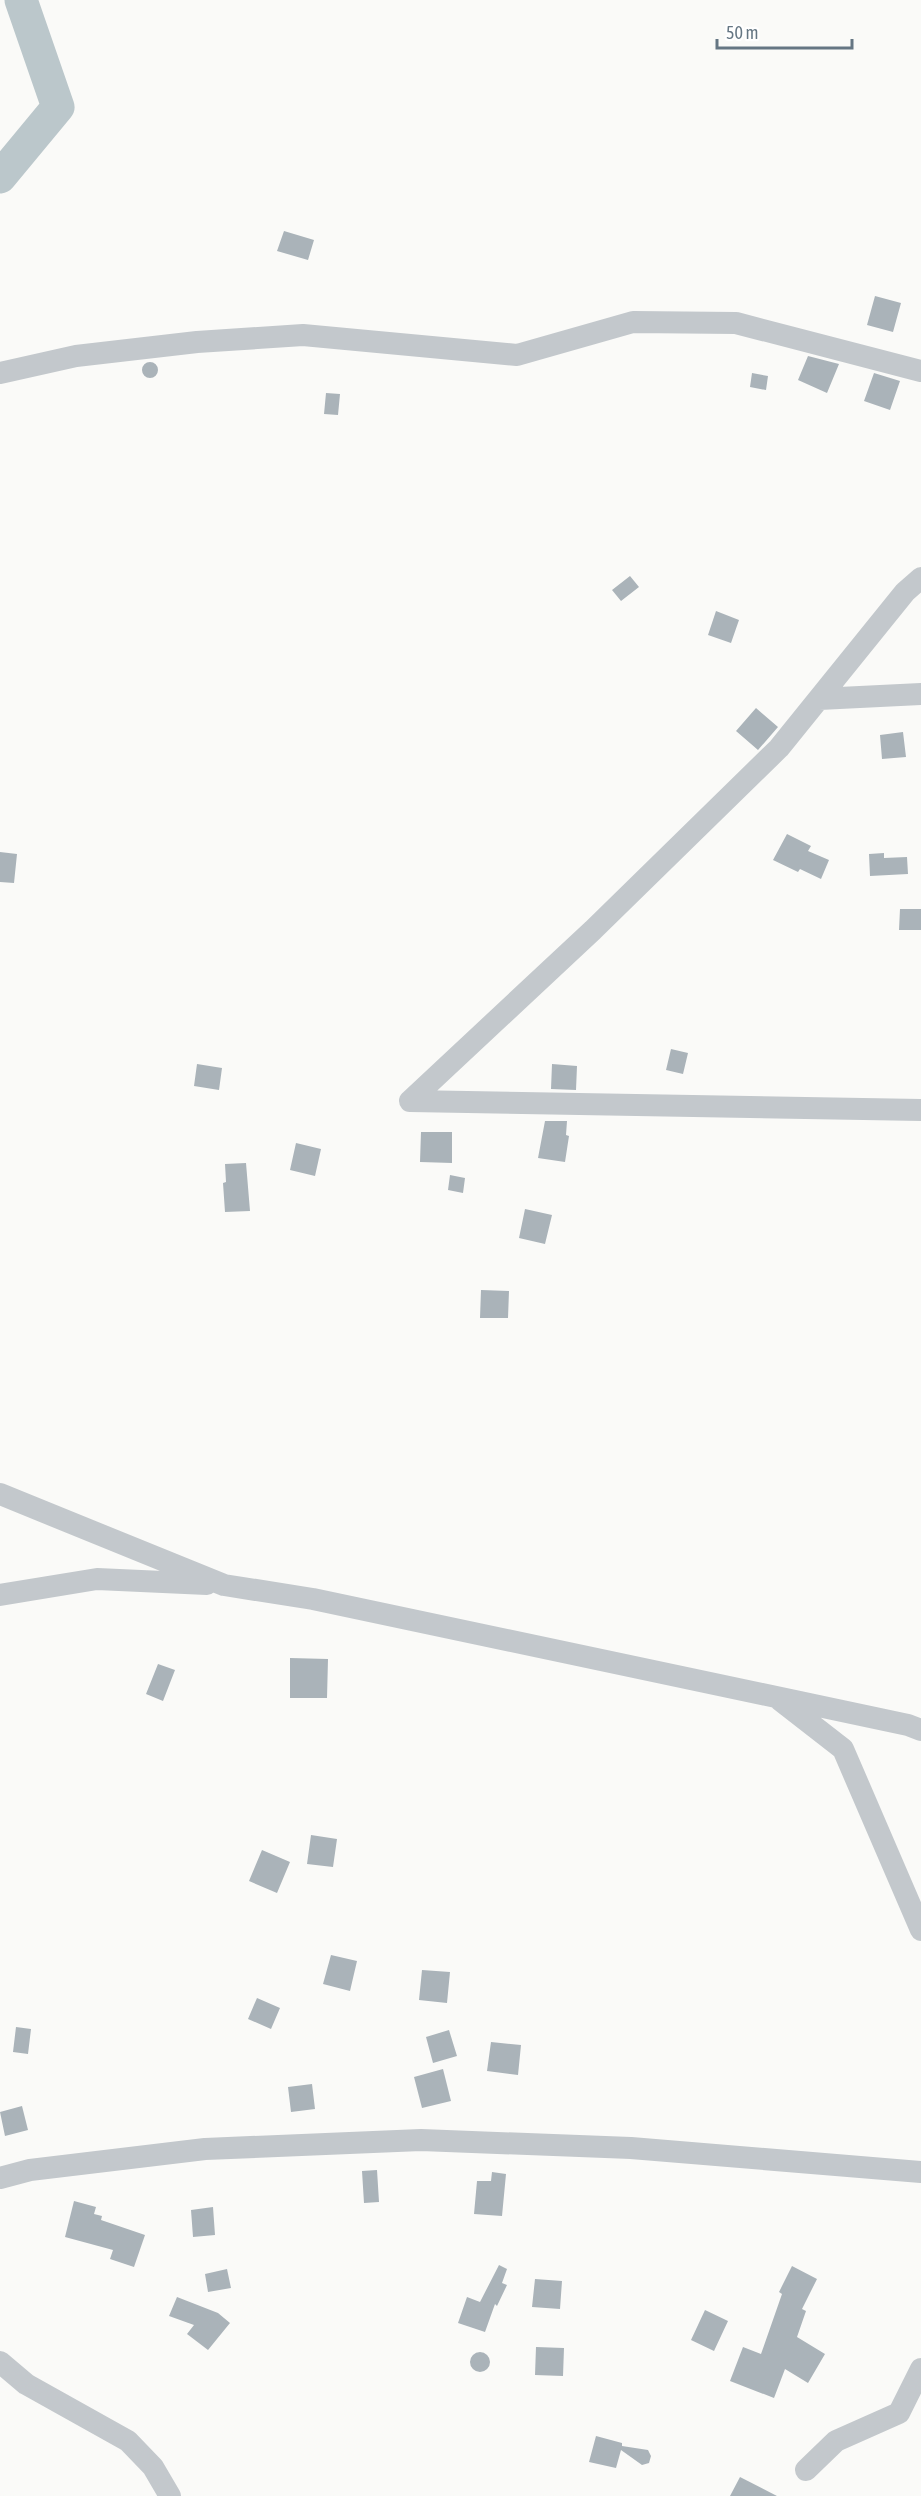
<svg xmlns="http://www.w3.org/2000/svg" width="921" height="2496" font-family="'Asap Condensed',sans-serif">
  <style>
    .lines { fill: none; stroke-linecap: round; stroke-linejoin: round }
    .river { stroke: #bbc7cb; stroke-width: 33 }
    .building { fill: #aab3b9 }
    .minor { stroke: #c3c8cc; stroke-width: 22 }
  </style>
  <rect width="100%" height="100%" fill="#fafaf8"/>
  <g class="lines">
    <path class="river" d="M 0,177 L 58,107 L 21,0"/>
  </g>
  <path class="building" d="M 284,231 L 314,240 L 308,260 L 277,251 Z
    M 875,296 L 901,303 L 893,332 L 867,325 Z
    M 808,356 L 839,364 L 827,393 L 798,380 Z
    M142 370a8 8 0 1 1 16 0a8 8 0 1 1-16 0Z
    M 752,373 L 768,376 L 766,390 L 750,387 Z
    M 874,373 L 900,381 L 890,410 L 864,401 Z
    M 326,393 L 340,394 L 338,415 L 324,414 Z
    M 630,576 L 639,587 L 621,601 L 612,590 Z
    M 716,611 L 739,620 L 731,643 L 708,635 Z
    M 756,708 L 778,727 L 758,750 L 736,731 Z
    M 903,732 L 906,757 L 882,759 L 880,735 Z
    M 787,834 L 811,846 L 808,851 L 829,860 L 821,879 L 800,869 L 798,872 L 773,860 Z
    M 0,852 L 17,854 L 14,883 L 0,882 Z
    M 884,853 L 884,858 L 907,857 L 908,874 L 870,876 L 869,854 Z
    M 900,909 L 921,909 L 921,930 L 899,930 Z
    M 671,1049 L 688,1053 L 683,1074 L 666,1070 Z
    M 197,1064 L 222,1068 L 219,1090 L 194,1086 Z
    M 552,1064 L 577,1066 L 576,1090 L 551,1089 Z
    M 545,1121 L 567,1121 L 566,1135 L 569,1136 L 565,1162 L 538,1158 Z
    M 421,1132 L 452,1132 L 452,1163 L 420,1162 Z
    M 296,1143 L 321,1149 L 315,1176 L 290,1170 Z
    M 246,1163 L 250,1211 L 225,1212 L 223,1183 L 226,1182 L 225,1164 Z
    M 450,1175 L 465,1178 L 463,1193 L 448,1190 Z
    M 525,1209 L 552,1215 L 545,1244 L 519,1238 Z
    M 481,1290 L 509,1291 L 508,1318 L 480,1318 Z
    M 290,1658 L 328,1659 L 327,1698 L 290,1698 Z
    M 158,1664 L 175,1670 L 163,1701 L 146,1694 Z
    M 311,1835 L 337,1839 L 333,1867 L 307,1864 Z
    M 262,1850 L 290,1862 L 277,1893 L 249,1881 Z
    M 331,1955 L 357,1961 L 350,1991 L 323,1984 Z
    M 422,1970 L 450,1972 L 447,2003 L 419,2000 Z
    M 257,1998 L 280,2008 L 271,2029 L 248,2019 Z
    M 16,2027 L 31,2029 L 28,2054 L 13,2052 Z
    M 449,2030 L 457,2056 L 433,2063 L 426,2037 Z
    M 491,2042 L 521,2045 L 518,2075 L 487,2071 Z
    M 443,2069 L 451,2101 L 422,2108 L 414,2077 Z
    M 312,2084 L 315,2109 L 291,2112 L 288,2087 Z
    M 22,2106 L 28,2130 L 5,2136 L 0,2112 Z
    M 377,2170 L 379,2202 L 364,2203 L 362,2171 Z
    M 492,2172 L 506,2174 L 502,2216 L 474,2214 L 477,2181 L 491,2181 Z
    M 74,2201 L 96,2207 L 94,2214 L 102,2216 L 101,2220 L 145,2235 L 134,2267 L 110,2259 L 113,2250 L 65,2237 Z
    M 213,2207 L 215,2235 L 193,2237 L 191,2210 Z
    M 499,2265 L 507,2269 L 502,2283 L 507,2285 L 497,2306 L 495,2304 L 485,2332 L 458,2323 L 467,2297 L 480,2302 Z
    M 792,2266 L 817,2279 L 802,2309 L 806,2311 L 797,2337 L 825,2354 L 808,2383 L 785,2369 L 774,2398 L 730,2381 L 743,2347 L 761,2354 L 782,2294 L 779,2292 Z
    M 227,2269 L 231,2288 L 208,2292 L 205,2274 Z
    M 535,2279 L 562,2281 L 560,2309 L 532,2307 Z
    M 177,2297 L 218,2313 L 230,2323 L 208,2350 L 187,2334 L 194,2325 L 169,2316 Z
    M 705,2310 L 728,2321 L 714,2351 L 691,2340 Z
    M 536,2347 L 564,2348 L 563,2376 L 535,2375 Z
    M470 2362a10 10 0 1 1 20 0a10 10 0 1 1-20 0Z
    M 596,2436 L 622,2443 L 622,2446 L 648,2450 L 651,2456 L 649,2463 L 642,2465 L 621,2450 L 616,2468 L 589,2462 Z
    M 740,2477 L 777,2496 L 730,2496 Z"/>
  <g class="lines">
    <path class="minor" d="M 0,373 L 76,356 L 197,342 L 303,335 L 517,355 L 633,322 L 736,323 L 921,371
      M 819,699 L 921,694
      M 410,1101 L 593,930 L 779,748 L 905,592 L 921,578
      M 410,1101 L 921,1110
      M 0,1494 L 224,1585 L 313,1599 L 908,1725 L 921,1730
      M 0,1595 L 97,1579 L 207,1584
      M 780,1700 L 843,1749 L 921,1930
      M 0,2178 L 30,2170 L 205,2149 L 421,2140 L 631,2148 L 921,2172
      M 0,2362 L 26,2384 L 128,2441 L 153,2467 L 170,2496
      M 806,2470 L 836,2441 L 899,2413 L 921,2369"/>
  </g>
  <path d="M717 39v9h135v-9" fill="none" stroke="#657683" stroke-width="3"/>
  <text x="726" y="39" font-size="18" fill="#657683" stroke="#ffffff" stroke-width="4.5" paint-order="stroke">50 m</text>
</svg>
